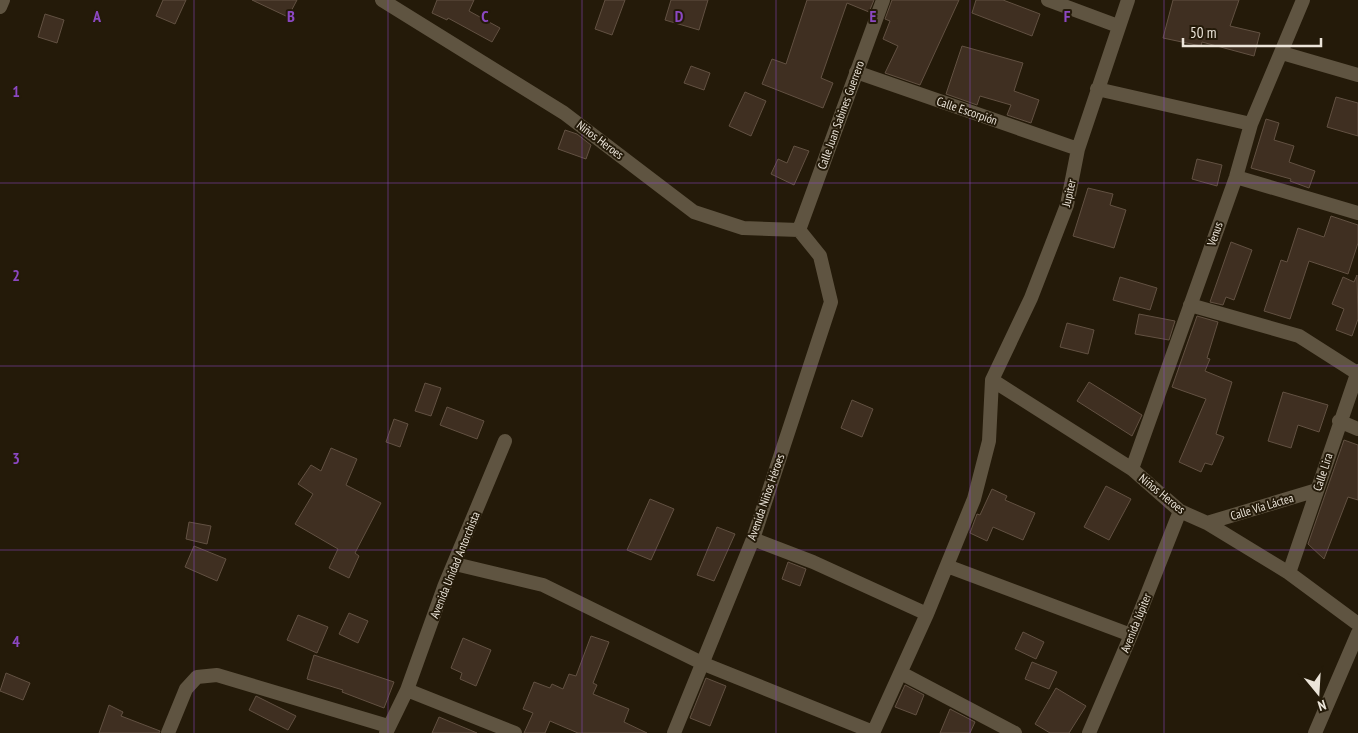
<svg xmlns="http://www.w3.org/2000/svg" width="1358" height="733" font-family="'PT Sans Narrow',sans-serif">
  <style>
    .building { fill: #3f2f21; stroke: #625142 }
    .lines { fill: none; stroke-linecap: round; stroke-linejoin: round }
    .street { stroke: #5f5441; stroke-width: 14 }
    .grid { fill: none; stroke: #8c48c3; stroke-width: 1; stroke-opacity: 0.55 }
    .labels { text-anchor: middle; stroke-width: 4; stroke-linejoin: round; paint-order: stroke }
    .street-label { font-size: 12px; fill: #ebe4d9; stroke: #241a09 }
    .grid-label { font-size: 16px; text-anchor: middle; font-weight: bold; fill: #8c48c3; stroke: #241a09; stroke-width: 4; stroke-linejoin: round; paint-order: stroke }
  </style>
  <rect width="100%" height="100%" fill="#241a09"/>
  <path class="building" d="M 163,0 L 186,0 L 175,24 L 156,16 Z
    M 252,0 L 297,0 L 288,17 Z
    M 437,0 L 474,0 L 469,11 L 500,28 L 492,42 L 448,18 L 447,20 L 432,13 Z
    M 605,0 L 625,0 L 612,35 L 595,29 Z
    M 671,0 L 708,0 L 699,30 L 665,20 Z
    M 807,0 L 874,0 L 869,12 L 847,3 L 821,78 L 833,83 L 823,108 L 762,84 L 772,59 L 786,64 Z
    M 892,0 L 959,0 L 920,85 L 885,73 L 898,46 L 883,39 L 890,21 L 885,19 Z
    M 976,0 L 1003,0 L 1040,14 L 1032,36 L 972,13 Z
    M 1173,0 L 1239,0 L 1230,26 L 1260,33 L 1254,56 L 1202,42 L 1201,46 L 1163,38 Z
    M 45,14 L 64,20 L 57,43 L 38,37 Z
    M 962,46 L 1023,63 L 1014,91 L 1039,100 L 1031,123 L 1007,115 L 1011,105 L 980,96 L 977,105 L 946,94 Z
    M 691,66 L 710,73 L 704,90 L 684,83 Z
    M 745,92 L 766,101 L 751,136 L 729,126 Z
    M 1336,97 L 1358,103 L 1358,136 L 1327,127 Z
    M 1266,119 L 1279,123 L 1274,140 L 1294,146 L 1289,162 L 1315,171 L 1309,188 L 1290,181 L 1291,179 L 1251,168 Z
    M 565,130 L 577,134 L 591,145 L 586,159 L 558,149 Z
    M 794,146 L 809,151 L 794,185 L 771,174 L 778,159 L 787,163 Z
    M 1197,159 L 1222,165 L 1217,186 L 1192,179 Z
    M 1088,188 L 1113,194 L 1110,205 L 1126,210 L 1114,248 L 1073,236 Z
    M 1331,216 L 1358,225 L 1358,243 L 1348,274 L 1309,261 L 1290,319 L 1264,311 L 1281,260 L 1287,262 L 1298,228 L 1324,237 Z
    M 1231,242 L 1252,250 L 1234,300 L 1226,297 L 1223,305 L 1210,302 Z
    M 1357,275 L 1358,319 L 1352,336 L 1336,330 L 1344,309 L 1332,304 L 1343,277 L 1354,282 Z
    M 1120,277 L 1157,288 L 1150,310 L 1113,300 Z
    M 1139,314 L 1175,321 L 1169,340 L 1135,334 Z
    M 1197,316 L 1218,322 L 1207,358 L 1210,359 L 1205,371 L 1232,382 L 1216,434 L 1224,437 L 1212,465 L 1205,463 L 1201,472 L 1179,462 L 1206,399 L 1172,387 Z
    M 1067,323 L 1094,330 L 1088,354 L 1060,347 Z
    M 1089,382 L 1142,415 L 1132,436 L 1077,401 Z
    M 425,383 L 441,388 L 431,416 L 415,411 Z
    M 1283,392 L 1328,405 L 1319,432 L 1298,425 L 1291,448 L 1268,441 Z
    M 852,400 L 873,409 L 862,437 L 841,428 Z
    M 447,407 L 484,421 L 477,439 L 440,425 Z
    M 394,419 L 408,424 L 400,447 L 386,442 Z
    M 1344,440 L 1358,445 L 1358,500 L 1348,497 L 1324,559 L 1308,544 Z
    M 331,448 L 357,459 L 346,485 L 381,503 L 355,553 L 359,556 L 349,578 L 329,568 L 338,549 L 295,524 L 313,494 L 298,484 L 311,465 L 321,471 Z
    M 1106,486 L 1131,499 L 1109,540 L 1084,527 Z
    M 992,489 L 1007,496 L 1005,500 L 1035,513 L 1023,540 L 993,527 L 987,541 L 970,533 L 977,514 L 980,515 Z
    M 650,499 L 674,509 L 651,560 L 627,550 Z
    M 189,522 L 211,526 L 207,544 L 186,539 Z
    M 717,527 L 735,534 L 714,581 L 697,575 Z
    M 194,546 L 226,559 L 217,581 L 185,567 Z
    M 788,562 L 806,569 L 800,586 L 782,579 Z
    M 349,613 L 368,621 L 358,643 L 339,634 Z
    M 298,615 L 328,627 L 317,653 L 287,640 Z
    M 1023,632 L 1044,642 L 1036,659 L 1015,649 Z
    M 591,636 L 609,642 L 593,683 L 597,685 L 593,694 L 629,709 L 624,722 L 647,733 L 578,733 L 550,721 L 545,733 L 524,733 L 533,713 L 523,709 L 534,682 L 550,688 L 552,684 L 563,689 L 569,674 L 576,676 Z
    M 463,638 L 491,650 L 476,686 L 460,679 L 462,673 L 451,668 Z
    M 314,655 L 394,682 L 384,708 L 342,692 L 343,690 L 307,679 Z
    M 1032,662 L 1057,672 L 1049,689 L 1025,679 Z
    M 6,673 L 30,683 L 23,700 L 0,691 Z
    M 706,678 L 726,686 L 710,726 L 690,718 Z
    M 905,685 L 924,695 L 916,715 L 895,707 Z
    M 1056,688 L 1086,706 L 1069,733 L 1050,733 L 1035,724 Z
    M 256,696 L 296,716 L 288,730 L 249,710 Z
    M 109,705 L 123,712 L 121,716 L 160,731 L 159,733 L 99,733 Z
    M 950,709 L 975,722 L 970,733 L 940,733 Z
    M 439,717 L 477,733 L 432,733 Z"/>
  <g class="lines">
    <path class="street" d="M 382,0 L 564,113 L 694,212 L 743,228 L 799,230 L 820,256 L 831,302 L 753,539 L 674,733
      M 1048,0 L 1118,26
      M 0,7 L 3,0
      M 1282,53 L 1358,75
      M 856,72 L 1078,149
      M 1097,89 L 1251,124
      M 1236,177 L 1358,213
      M 799,230 L 883,0
      M 1190,305 L 1299,336 L 1357,373
      M 992,380 L 1132,469 L 1180,511 L 1207,523 L 1289,573 L 1358,624
      M 1339,421 L 1358,429
      M 1132,469 L 1236,177 L 1251,124 L 1303,0
      M 1207,523 L 1317,490
      M 753,539 L 813,562 L 927,614
      M 455,564 L 543,585 L 704,664 L 873,732
      M 947,566 L 1131,635
      M 1289,573 L 1358,371
      M 901,673 L 1015,733
      M 407,690 L 515,733
      M 168,733 L 186,689 L 197,677 L 217,675 L 388,726
      M 386,733 L 407,690 L 444,587 L 505,441
      M 873,733 L 927,614 L 974,499 L 989,441 L 992,380 L 1031,298 L 1067,205 L 1078,149 L 1128,0
      M 1089,733 L 1131,635 L 1180,511
      M 1315,733 L 1358,633"/>
  </g>
  <path class="grid" d="M 194,0 L 194,733M 388,0 L 388,733M 582,0 L 582,733M 776,0 L 776,733M 970,0 L 970,733M 1164,0 L 1164,733M 0,183 L 1358,183M 0,366 L 1358,366M 0,550 L 1358,550"/>
  <g class="labels">
    <g class="street-label">
      <text transform="translate(967 111) rotate(19)" y="4">Calle Escorpión</text>
      <text transform="translate(841 115) rotate(-70)" y="4">Calle Juan Sabines Guerrero</text>
      <text transform="translate(600 140) rotate(37)" y="4">Niños Heroes</text>
      <text transform="translate(1069 193) rotate(-77)" y="4">Jupiter</text>
      <text transform="translate(1215 234) rotate(-71)" y="4">Venus</text>
      <text transform="translate(1323 472) rotate(-72)" y="4">Calle Lira</text>
      <text transform="translate(1162 494) rotate(39)" y="4">Niños Heroes</text>
      <text transform="translate(766 497) rotate(-71)" y="4">Avenida Niños Héroes</text>
      <text transform="translate(1262 507) rotate(-17)" y="4">Calle Vía Láctea</text>
      <text transform="translate(455 565) rotate(-68)" y="4">Avenida Unidad Antorchista</text>
      <text transform="translate(1136 623) rotate(-68)" y="4">Avenida Júpiter</text>
    </g>
  </g>
  <g class="grid-label">
    <text x="97" y="22">A</text>
    <text x="291" y="22">B</text>
    <text x="485" y="22">C</text>
    <text x="679" y="22">D</text>
    <text x="873" y="22">E</text>
    <text x="1067" y="22">F</text>
    <text x="16" y="97">1</text>
    <text x="16" y="281">2</text>
    <text x="16" y="464">3</text>
    <text x="16" y="647">4</text>
  </g>
  <g transform="translate(1318 693) rotate(162)" stroke="#241a09" stroke-width="4" paint-order="stroke">
  <path d="M0-4L9 19L0 12L-9 19Z" fill="#ebe4d9"/>
  <text y="-8" font-size="14" font-weight="bold" text-anchor="middle" fill="#ebe4d9">N</text>
  </g>
  <path d="M1183 38v8h138v-8" fill="none" stroke="#ebe4d9" stroke-width="2.5"/>
  <text x="1190" y="38" font-size="15" fill="#ebe4d9" stroke="#241a09" stroke-width="4" paint-order="stroke">50 m</text>
</svg>
